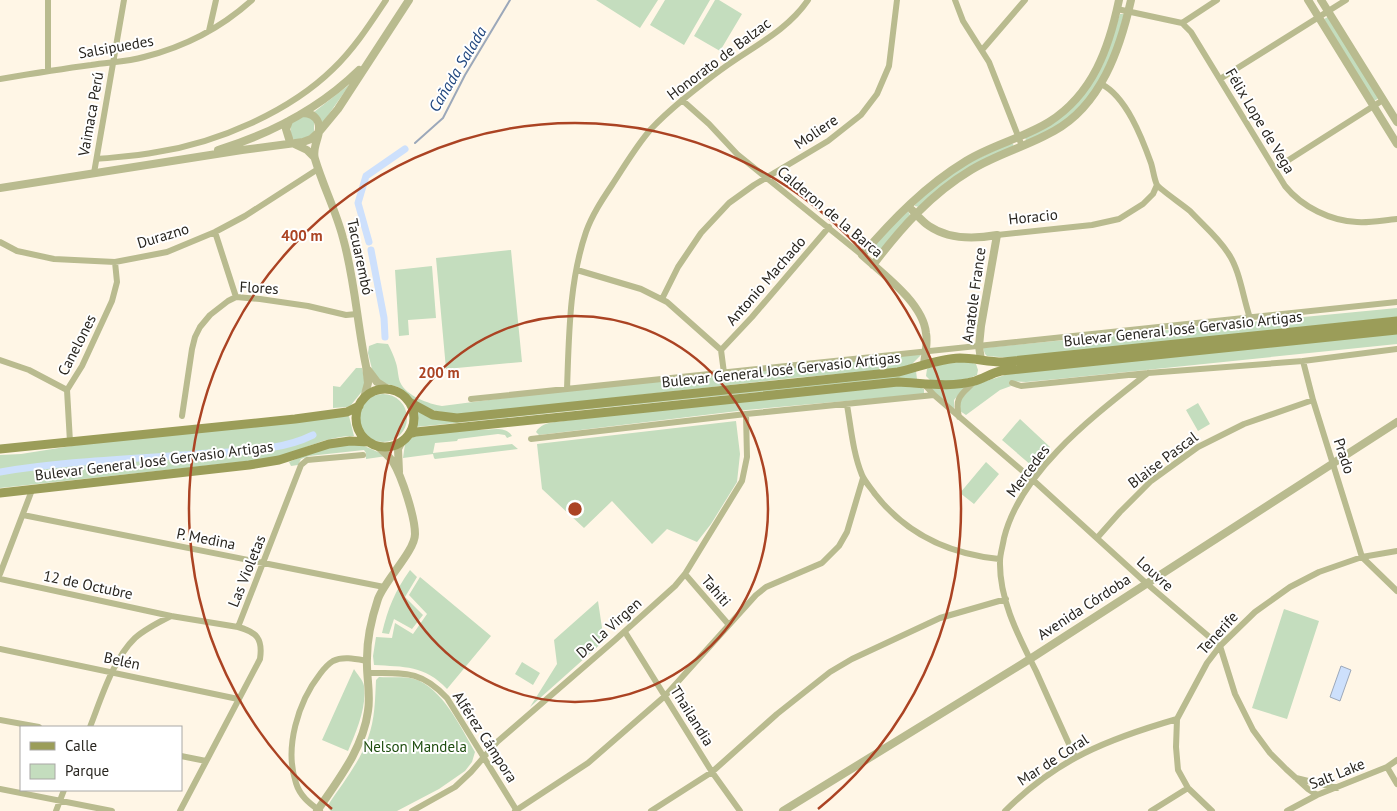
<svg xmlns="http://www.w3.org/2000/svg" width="1397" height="811" font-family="'PT Sans',sans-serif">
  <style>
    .green { fill: #c4ddbe }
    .water { fill: #cde0fc; stroke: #9ca8ba }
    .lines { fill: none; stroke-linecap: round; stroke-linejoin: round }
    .stream { stroke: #9ca8ba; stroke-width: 2 }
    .canal { stroke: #cde0fc; stroke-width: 7 }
    .minor { stroke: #b9bb8f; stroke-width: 6 }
    .tertiary { stroke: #b9bb8f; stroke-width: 8 }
    .secondary { stroke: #9b9d59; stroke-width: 9 }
    .ring { fill: none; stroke: #ab4323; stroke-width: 2.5 }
    .labels { text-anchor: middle; stroke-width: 4; stroke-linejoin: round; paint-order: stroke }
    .street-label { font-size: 15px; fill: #28251f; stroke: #fff }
    .park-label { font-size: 15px; fill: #1e4d0f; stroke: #fff }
    .water-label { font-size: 16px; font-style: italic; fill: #20467e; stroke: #fff }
    .centre { fill: #ab4323; stroke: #fff; stroke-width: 2.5 }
    .ring-label { font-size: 15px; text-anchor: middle; font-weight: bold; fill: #ab4323; stroke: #fff; stroke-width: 4; stroke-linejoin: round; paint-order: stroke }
  </style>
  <rect width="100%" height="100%" fill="#fff6e6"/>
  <path class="green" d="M 596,0 L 658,0 L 640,28 Z
    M 665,0 L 710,0 L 684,45 L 650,25 Z
    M 715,0 L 719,0 L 742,14 L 720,51 L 694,36 Z
    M 1120,14 L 1124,14 C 1112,62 1096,100 1054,128 C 1046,134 1035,137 1026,141 L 1025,137 L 1050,125 L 1093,81 L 1103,64 Z
    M 1328,17 L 1379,98 L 1374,101 L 1324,19 Z
    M 350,84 L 322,124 L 314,112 Z
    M 310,116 L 314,121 L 314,132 L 306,138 L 295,140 L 292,138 C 288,121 292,117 310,116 Z
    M 1011,143 L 1013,144 L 1014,147 L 971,167 L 919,207 L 915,206 L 915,205 L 938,182 L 968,163 Z
    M 908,211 L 910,215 L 876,255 L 872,255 L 871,251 L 887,230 Z
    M 511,250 L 522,362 L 446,369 L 436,258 Z
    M 432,266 L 436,318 L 408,320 L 409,335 L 399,336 L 395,270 Z
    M 1397,308 L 1397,317 L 1011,358 L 987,356 L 985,354 L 983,348 Z
    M 1397,333 L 1397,344 L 1058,379 L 1026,382 L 1010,381 L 1009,384 L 1011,386 L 1000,390 L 966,415 L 960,411 L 960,400 L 974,385 L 1008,374 Z
    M 377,343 L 388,344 C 391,350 394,356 396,363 C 398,369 398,377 400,382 C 406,396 429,404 442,406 L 535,394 L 920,354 L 921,355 L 912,364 L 897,369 L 793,378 L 457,415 L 431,410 L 414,401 L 398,387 L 380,382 L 372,369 L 368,353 L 369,346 Z
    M 966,361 L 976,364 L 978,370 L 977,375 C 964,382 945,381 931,381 L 926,376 L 927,369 L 930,366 Z
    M 356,368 L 362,368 L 365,383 L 364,389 L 351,405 L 347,407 L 333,408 L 333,386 L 340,387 Z
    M 916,371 L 917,379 L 886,379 L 416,427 L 417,411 L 431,418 Z
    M 896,385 L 919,387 L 924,389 L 924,394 L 746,410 L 539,435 L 536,432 C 544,418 564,424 577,418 Z
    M 965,387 L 954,400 L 954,410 L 929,388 Z
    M359 418a24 24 0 1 1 48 0a24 24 0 1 1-48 0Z
    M 1198,403 L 1210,424 L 1198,431 L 1186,410 Z
    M 349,416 L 354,436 C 327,436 303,449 278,458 L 0,488 L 0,455 L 21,454 L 84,444 Z
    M 1020,419 L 1050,447 L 1032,466 L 1002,440 Z
    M 736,421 L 740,454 L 737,482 L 711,524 L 697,542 L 667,529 L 652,544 L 612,501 L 584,528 L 542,489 L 537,444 Z
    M 472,429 C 485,433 504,423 512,436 L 507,438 L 505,435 L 498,434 L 458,439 L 457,441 L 435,443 L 433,453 L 512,444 L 518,449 L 435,459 L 434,458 L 433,454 L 403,458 L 405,444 L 416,434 Z
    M 343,444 L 362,445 L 387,456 L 366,459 L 366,453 L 364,450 L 309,456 L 301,459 L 298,465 L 291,466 L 289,462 L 315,451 Z
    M 986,462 L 999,474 L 974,504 L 960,493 Z
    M 410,570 L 417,577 L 405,597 L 423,615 L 412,629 L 394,619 L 389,634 L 382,633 C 388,608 395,591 410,570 Z
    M 420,577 L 491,636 L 447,689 C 425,665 404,667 374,665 L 373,656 L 376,637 L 392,638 L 395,623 L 413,634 L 427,614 L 409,595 Z
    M 598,601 L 604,641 L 530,707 L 557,664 L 554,640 Z
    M 1284,609 L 1319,621 L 1287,719 L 1252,708 Z
    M 522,662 L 540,673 L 533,685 L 515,674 Z
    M 354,669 C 357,674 363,680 364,686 C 367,707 356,732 348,751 L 322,740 Z
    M 379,677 C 390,678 404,676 414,679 C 442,687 461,728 475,752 L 472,762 L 465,771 L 439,789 L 397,811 L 331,811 L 328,808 L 328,805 C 342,784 360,762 368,738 C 375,719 375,700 376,680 Z"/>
  <path class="water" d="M 1341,666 L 1351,670 L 1340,701 L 1330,697 Z"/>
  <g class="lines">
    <path class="stream" d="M 415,143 L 443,118 L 465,75 L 510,0"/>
    <path class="canal" d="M 369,242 L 358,203 L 366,176 L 405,149
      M 371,250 L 384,318 L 385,337
      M 0,472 C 65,461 132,459 197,454 C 236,451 279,452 313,435"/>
    <path class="minor" d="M 48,0 L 48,70
      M 955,0 L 963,21 L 989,62 L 1022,146
      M 1117,9 L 1182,23 L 1191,32 L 1285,186 C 1302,207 1331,221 1357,222 C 1370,223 1384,220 1397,219
      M 1182,23 L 1217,0
      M 209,31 L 216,0
      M 982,50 L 1025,0
      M 0,79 C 30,74 61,69 91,65 C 109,62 127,62 144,57 C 184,47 221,28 252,0
      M 1220,79 L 1346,0
      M 1101,84 C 1126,96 1142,138 1151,163 C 1153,169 1154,179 1157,185 C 1161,190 1183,205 1190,211 C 1203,225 1218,237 1228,253 C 1240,270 1243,298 1250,318
      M 682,100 L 709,124 L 737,154 L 862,255
      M 97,159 C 117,157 137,156 157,152 C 217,143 289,112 333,69 C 354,49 370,24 386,0
      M 1276,168 L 1383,100
      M 94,173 L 124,0
      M 215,232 L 236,297
      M 997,235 L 1092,225 L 1119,219 L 1143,204 L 1153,194 L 1157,185
      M 0,242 L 17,251 L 54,259 L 115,262 L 167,252 L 215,232 L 245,216 L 318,169
      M 577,270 L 641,289 L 667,302 L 721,350 L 724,373
      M 662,299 L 678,267 L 701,233 L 729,203 L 754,185 L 828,141 L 861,115 L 877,94 L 889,66 L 897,0
      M 721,350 L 752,317 L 829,227
      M 0,360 L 29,370 L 67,390
      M 1303,361 L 1313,400 L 1362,557 L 1397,591
      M 1012,383 L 1021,386 L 1148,373 L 1303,361 L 1397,349
      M 924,384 L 934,395 L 1033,480 L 1146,583 L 1220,646 L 1235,694 L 1253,730 L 1270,753 L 1286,769 L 1308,789 L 1317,795
      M 567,389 C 569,336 569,282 586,232 C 592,215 602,200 612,185 C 624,167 636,146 651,129 C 670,109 692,92 714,75 C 745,50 785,34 808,0
      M 471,399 L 1397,302
      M 847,405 C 851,428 853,453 862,475 C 865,482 871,488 875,494 C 906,534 950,554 999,559
      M 182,416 L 192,349 L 195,337 L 200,327 L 210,315 L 228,301 L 236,297 L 260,299 L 308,306 L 346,315 L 357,314
      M 959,417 C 954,397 962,394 974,382
      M 531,439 L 746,414 L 934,395
      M 70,442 L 67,390 L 82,366 L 112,301 L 117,282 L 115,262
      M 23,515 L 384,587
      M 1097,538 L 1120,512 L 1151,481 L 1198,447 L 1244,424 L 1313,400
      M 0,574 L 32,490
      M 685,574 L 729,625
      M 0,579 L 171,616
      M 238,627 L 301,465 L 307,460 L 363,455
      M 625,632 L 712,772 L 740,811
      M 0,649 L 238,699
      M 369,673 C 404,673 421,670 447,698 L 517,811
      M 0,720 L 39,727
      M 90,727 C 101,699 113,659 135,638 C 145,629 159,622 171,616 L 238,627 C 257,632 263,639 260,659 L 180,811
      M 181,756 L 206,761
      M 1075,757 C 1062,729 1049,700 1036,671 C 1019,637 999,600 1000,561 C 1000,554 1003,545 1004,538 C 1021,470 1095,415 1148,373
      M 1387,767 L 1397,784
      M 1296,778 L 1337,788
      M 0,789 L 112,811
      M 56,811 L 64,790
      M 320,811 C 309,803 300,796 296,783 C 284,748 298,702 320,674 C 323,670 328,664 333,661 C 343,656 356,659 367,661
      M 412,811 L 455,787 L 471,772 L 497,742 L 615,640 L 675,586 L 685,574 L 742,481 L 747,457 L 746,414
      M 515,811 L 588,763 L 665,696 L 756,595 L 766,587 L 822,563 L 839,546 L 847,532 L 863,478
      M 651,811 L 712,772 L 777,714 L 830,672 L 852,659 L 940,618 L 1006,599
      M 1005,811 C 1057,759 1108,739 1177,719
      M 1151,811 L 1188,788
      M 1212,811 L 1188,788 L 1178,770 L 1176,747 L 1177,719 L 1207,663 L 1220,646 L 1255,612 L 1290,587 L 1319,572 L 1362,557 L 1397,551
      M 1287,811 L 1317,795 L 1387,767 L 1397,760"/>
    <path class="tertiary" d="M 1308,0 L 1397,144
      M 1321,0 L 1397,122
      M 303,113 C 310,113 315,115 318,122 C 323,134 311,146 315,159 C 323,186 336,211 343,238 C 355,280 357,324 366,366 L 368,383 L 364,398
      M 289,121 L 286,129 L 290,142 L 307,150 L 314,157
      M 218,150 C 270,134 320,108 359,70
      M 0,188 L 242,150 L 303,142 L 311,139 L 319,132 L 338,109 L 409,0
      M 912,210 C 917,215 923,222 929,226 C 948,239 975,239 997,235 L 981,326 L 979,346 L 981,360
      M 873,265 C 901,228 931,194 971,170 C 997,154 1028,146 1054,131 C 1101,105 1120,49 1131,0
      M 924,364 C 925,355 928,343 926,333 C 923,303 883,274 862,255 C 893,219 925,186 966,161 C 992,145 1023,138 1049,122 C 1093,94 1109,48 1119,0
      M 368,370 L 377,382 L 388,389
      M 399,472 L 398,449 L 402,441
      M 317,811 C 338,780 363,749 368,711 C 371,693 366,676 367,658 C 367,639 372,617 378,599 C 385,580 415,551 415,534 C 415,517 402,477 393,462 C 388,455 383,451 377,446
      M 783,811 L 1030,659 L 1397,422"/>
    <path class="secondary" d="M356 418a29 29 0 1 1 58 0a29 29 0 1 1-58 0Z
      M 409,402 L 433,415 L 457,418 L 898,372 C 919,367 938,359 960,358 C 974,358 988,362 1003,362 L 1397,321
      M 409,434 L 416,432 L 898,382 C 923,383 950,388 975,381 C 984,378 992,373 1001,371 L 1397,330
      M 0,449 L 295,419 L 347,412 L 359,406
      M 0,493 L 249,465 L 279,460 L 329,444 L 350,441 L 369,442"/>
  </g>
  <g class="ring">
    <circle cx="575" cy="509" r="193"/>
    <path d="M332 809A386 386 0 1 1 818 809"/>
  </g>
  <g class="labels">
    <g class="street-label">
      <text transform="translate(116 47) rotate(-10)" y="5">Salsipuedes</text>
      <text transform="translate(719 59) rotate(-37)" y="5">Honorato de Balzac</text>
      <text transform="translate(91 114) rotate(-80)" y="5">Vaimaca Perú</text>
      <text transform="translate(1260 121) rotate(59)" y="5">Félix Lope de Vega</text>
      <text transform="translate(816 132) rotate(-34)" y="5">Moliere</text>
      <text transform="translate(830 212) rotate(40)" y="5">Calderon de la Barca</text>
      <text transform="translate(1033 217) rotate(-6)" y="5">Horacio</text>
      <text transform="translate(163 236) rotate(-17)" y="5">Durazno</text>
      <text transform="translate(360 257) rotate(78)" y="5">Tacuarembó</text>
      <text transform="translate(766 281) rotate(-49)" y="5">Antonio Machado</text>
      <text transform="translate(259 288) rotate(3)" y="5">Flores</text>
      <text transform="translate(974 295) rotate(-82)" y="5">Anatole France</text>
      <text transform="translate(1183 329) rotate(-6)" y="5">Bulevar General José Gervasio Artigas</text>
      <text transform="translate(77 345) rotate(-63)" y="5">Canelones</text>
      <text transform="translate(781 370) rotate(-6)" y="5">Bulevar General José Gervasio Artigas</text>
      <text transform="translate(1344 456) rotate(72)" y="5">Prado</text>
      <text transform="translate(1163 460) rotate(-37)" y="5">Blaise Pascal</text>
      <text transform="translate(154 461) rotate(-7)" y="5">Bulevar General José Gervasio Artigas</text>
      <text transform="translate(1028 471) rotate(-53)" y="5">Mercedes</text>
      <text transform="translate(206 539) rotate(11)" y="5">P. Medina</text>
      <text transform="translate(247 571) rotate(-68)" y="5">Las Violetas</text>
      <text transform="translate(1155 574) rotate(42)" y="5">Louvre</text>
      <text transform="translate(88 585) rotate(12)" y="5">12 de Octubre</text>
      <text transform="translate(716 591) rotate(49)" y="5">Tahiti</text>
      <text transform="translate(1084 607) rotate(-33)" y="5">Avenida Córdoba</text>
      <text transform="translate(609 628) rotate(-42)" y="5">De La Virgen</text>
      <text transform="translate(1218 633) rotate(-48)" y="5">Tenerife</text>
      <text transform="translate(122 661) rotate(12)" y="5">Belén</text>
      <text transform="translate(692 716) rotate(58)" y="5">Thailandia</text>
      <text transform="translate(485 737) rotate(57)" y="5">Alférez Cámpora</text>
      <text transform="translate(1053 760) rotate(-33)" y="5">Mar de Coral</text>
      <text transform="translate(1337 774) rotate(-22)" y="5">Salt Lake</text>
    </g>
    <g class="park-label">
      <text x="415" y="752">Nelson Mandela</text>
    </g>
    <g class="water-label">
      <text transform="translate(457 69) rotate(-59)" y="6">Cañada Salada</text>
    </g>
  </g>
  <circle cx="575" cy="509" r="8" class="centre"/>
  <g class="ring-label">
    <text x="302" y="241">400 m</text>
    <text x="439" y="378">200 m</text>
  </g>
  <rect x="20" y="726" width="162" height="65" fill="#ffffff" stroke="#a9a8a5"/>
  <rect x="30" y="742" width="25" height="8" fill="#9b9d59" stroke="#a9a8a5"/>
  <text x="65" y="751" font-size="15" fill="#28251f">Calle</text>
  <rect x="30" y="764" width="25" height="15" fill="#c4ddbe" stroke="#a9a8a5"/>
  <text x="65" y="776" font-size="15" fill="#28251f">Parque</text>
</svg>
